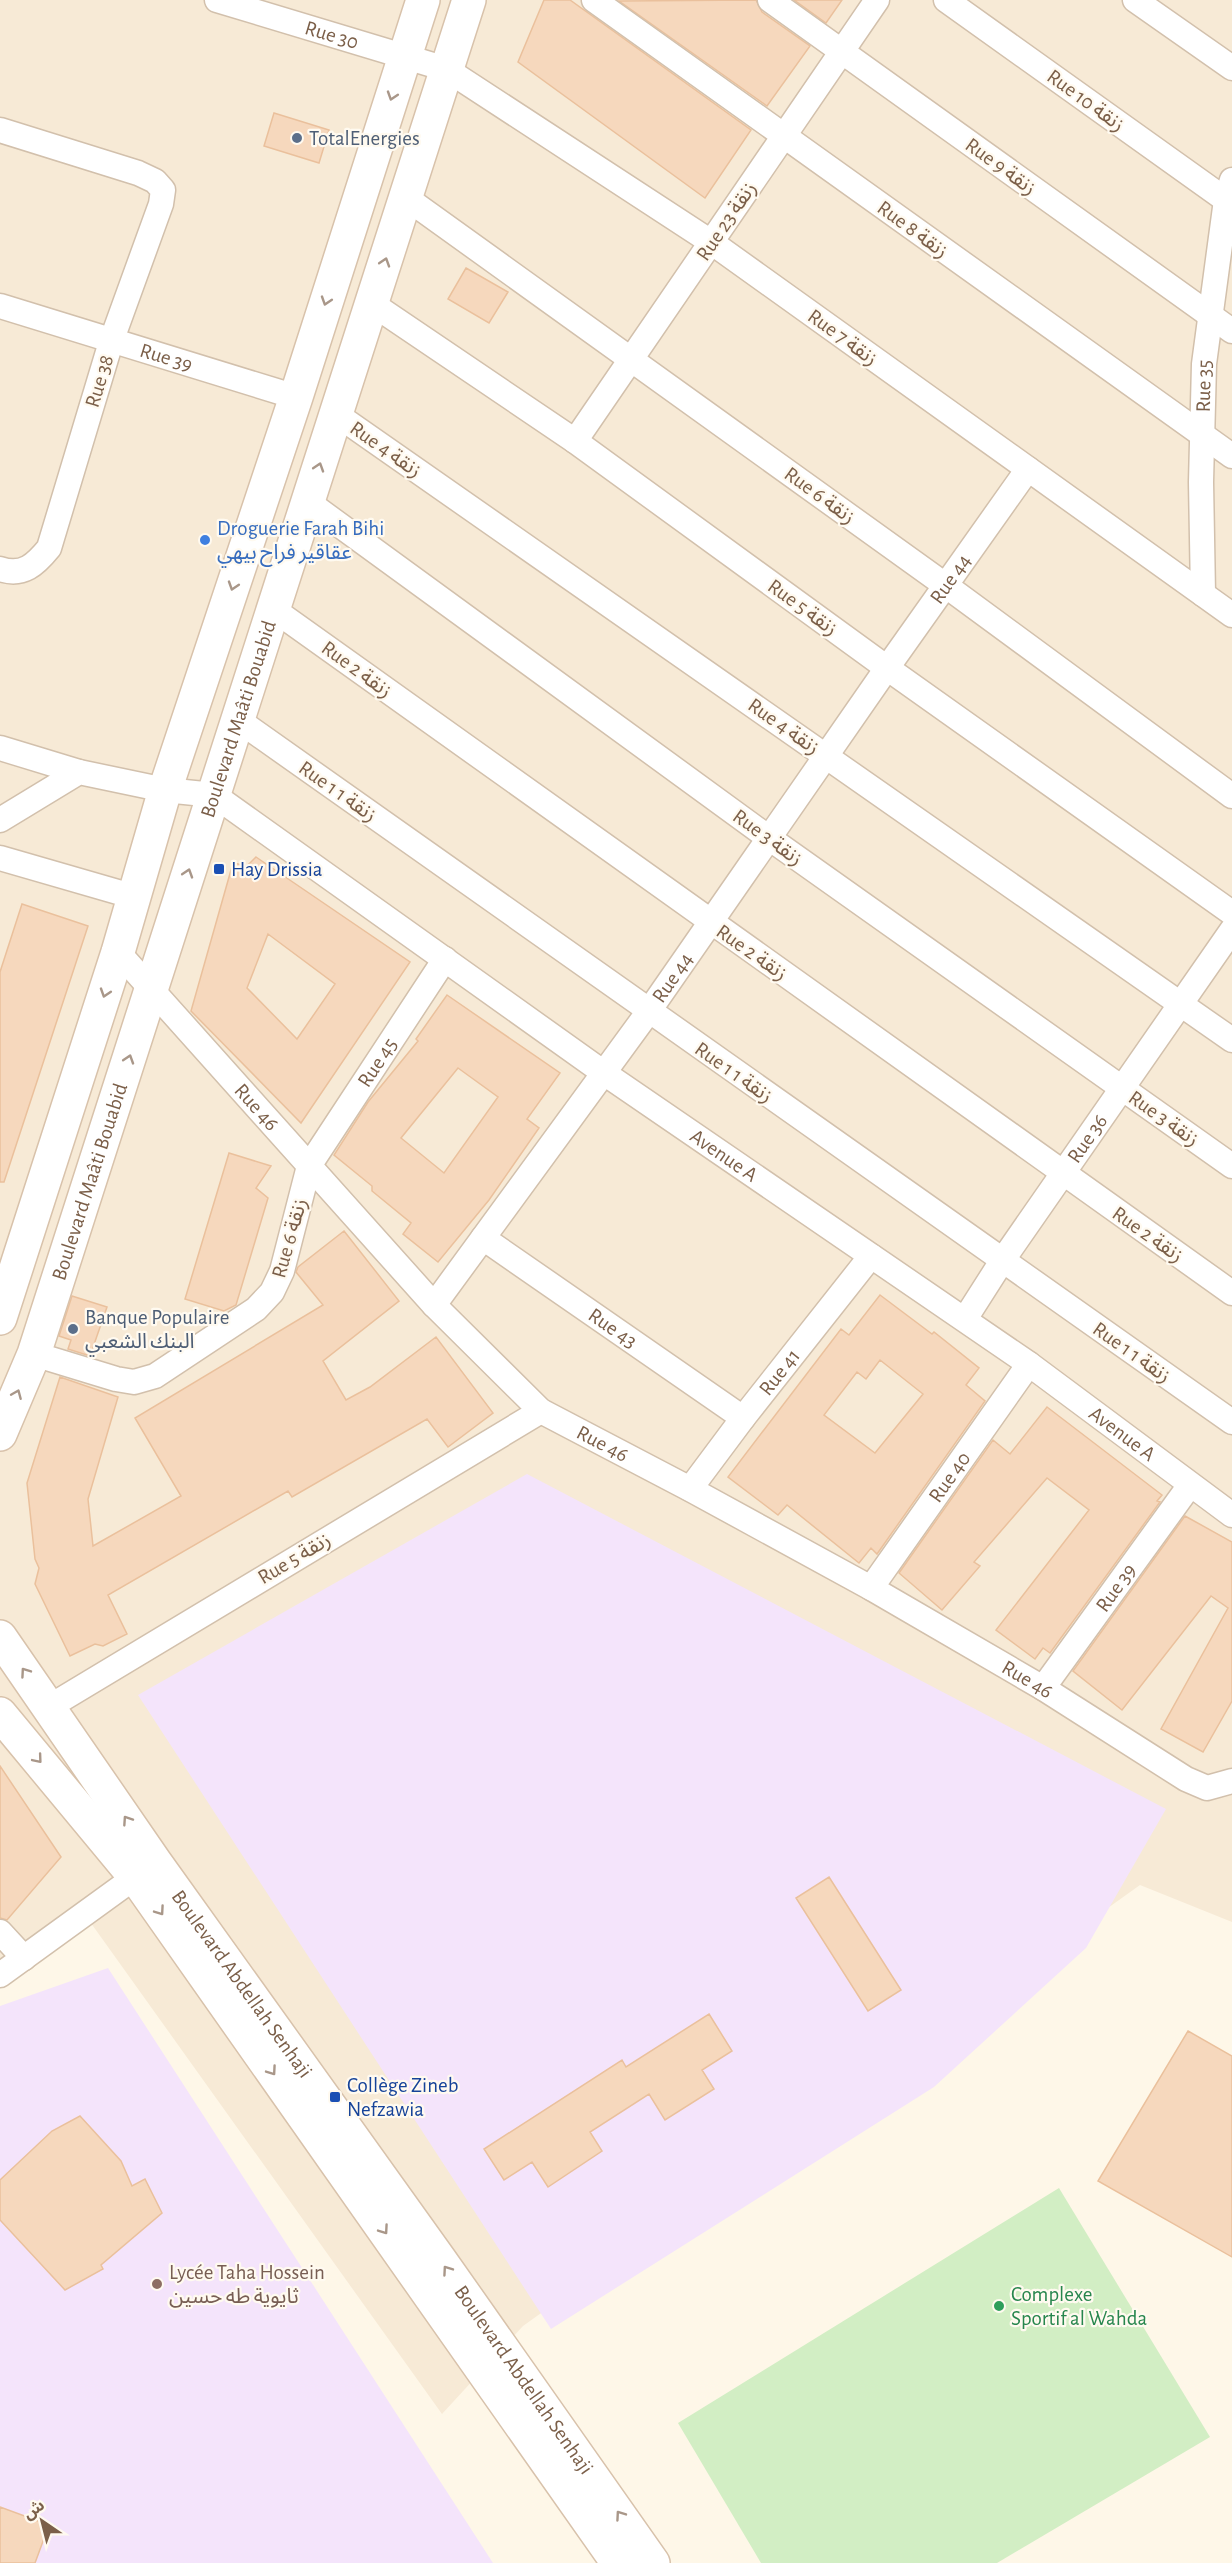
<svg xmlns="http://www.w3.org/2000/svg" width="1232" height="2563" font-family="'Alegreya Sans','Noto Sans Arabic',sans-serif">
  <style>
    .residential { fill: #f7ead6 }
    .education { fill: #f4e4fb }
    .green { fill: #d2eec4 }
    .building { fill: #f6d8bd; stroke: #eac09c; stroke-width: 1.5; fill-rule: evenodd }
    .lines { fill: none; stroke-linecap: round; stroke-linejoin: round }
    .street-casing { stroke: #d2c0ac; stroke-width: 27 }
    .secondary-casing { stroke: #d8c2ab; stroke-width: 36 }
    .street { stroke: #fff; stroke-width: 24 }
    .secondary { stroke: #fff; stroke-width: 33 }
    .oneway { stroke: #a99789 }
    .service-dot { fill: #5c6f8a; stroke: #fffaf0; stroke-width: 2 }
    .shop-dot { fill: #3f7fe0; stroke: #fffaf0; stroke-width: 2 }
    .transit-dot { fill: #1a4fb4; stroke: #fffaf0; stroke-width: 2 }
    .education-dot { fill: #8d6e63; stroke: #fffaf0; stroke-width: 2 }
    .leisure-dot { fill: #2e9e5b; stroke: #fffaf0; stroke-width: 2 }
    .labels { text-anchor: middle; stroke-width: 4.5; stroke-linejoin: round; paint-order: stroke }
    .street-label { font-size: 21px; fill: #7b5f49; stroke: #fffaf0 }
    .service-label { font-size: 21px; fill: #4e5e75; stroke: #fffaf0; text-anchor: start }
    .shop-label { font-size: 21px; fill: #366cbe; stroke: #fffaf0; text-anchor: start }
    .transit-label { font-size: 21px; fill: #164399; stroke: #fffaf0; text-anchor: start }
    .education-label { font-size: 21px; fill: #785e54; stroke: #fffaf0; text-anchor: start }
    .leisure-label { font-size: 21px; fill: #27864d; stroke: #fffaf0; text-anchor: start }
  </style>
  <rect width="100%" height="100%" fill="#fef7e8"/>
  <path class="residential" d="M 0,0 L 1232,0 L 1232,1922 L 1140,1885 L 523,2326 L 442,2414 L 78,1905 L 0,1965 Z"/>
  <path class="education" d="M 527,1474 L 1166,1809 L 1086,1948 L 934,2087 L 551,2329 L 138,1695 Z
    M 108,1968 L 493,2563 L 0,2563 L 0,2006 Z"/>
  <path class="green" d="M 1059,2188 L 1210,2437 L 997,2563 L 761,2563 L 678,2423 Z"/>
  <path class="building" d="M 544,0 L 570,0 L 751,130 L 705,198 L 518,62 Z
    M 756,0 L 762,12 L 810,46 L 767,106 L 619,1 Z
    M 794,0 L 842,0 L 826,23 Z
    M 274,113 L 329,130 L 319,163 L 264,146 Z
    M 466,268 L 508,292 L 489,323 L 448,299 Z
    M 256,857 L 410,962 L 301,1123 L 191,1011 L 233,863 L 247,866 ZM 268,934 L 335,984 L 297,1039 L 247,988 Z
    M 22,904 L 88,926 L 4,1182 L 0,1182 L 0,972 Z
    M 447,995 L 560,1073 L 527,1119 L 539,1128 L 489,1200 L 438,1262 L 403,1234 L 411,1223 L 372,1191 L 372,1186 L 334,1155 L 368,1102 L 418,1041 L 416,1039 ZM 458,1068 L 498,1097 L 444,1173 L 401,1138 Z
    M 229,1153 L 271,1166 L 256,1188 L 268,1198 L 236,1305 L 224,1311 L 185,1299 Z
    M 344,1231 L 399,1301 L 323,1361 L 346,1400 L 370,1387 L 436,1337 L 493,1413 L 448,1447 L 427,1419 L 292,1497 L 288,1491 L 108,1595 L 127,1634 L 103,1646 L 95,1644 L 70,1656 L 35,1584 L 39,1568 L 35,1559 L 27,1483 L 60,1377 L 118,1397 L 88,1499 L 93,1546 L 181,1496 L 135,1418 L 323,1305 L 296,1272 L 298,1267 Z
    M 880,1295 L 932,1334 L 934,1332 L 979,1368 L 966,1385 L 985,1401 L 877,1554 L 871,1548 L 859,1563 L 787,1505 L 778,1515 L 728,1477 L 841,1329 L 849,1335 ZM 880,1360 L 923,1394 L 875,1453 L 824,1415 L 857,1372 L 866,1379 Z
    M 72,1296 L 107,1307 L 90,1356 L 68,1349 L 71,1340 L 59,1336 Z
    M 1047,1407 L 1162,1495 L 1157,1501 L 1160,1502 L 1050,1653 L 1043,1648 L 1035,1659 L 996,1630 L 1089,1510 L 1047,1478 L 974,1562 L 980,1566 L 942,1610 L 899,1573 L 993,1440 L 1010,1454 Z
    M 1185,1516 L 1232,1542 L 1232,1701 L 1203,1752 L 1161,1729 L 1228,1608 L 1211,1596 L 1122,1710 L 1073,1671 Z
    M 0,1766 L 61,1857 L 7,1920 L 0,1918 Z
    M 829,1877 L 901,1990 L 868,2011 L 796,1898 Z
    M 709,2014 L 732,2051 L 702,2070 L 714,2089 L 665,2120 L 649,2094 L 590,2132 L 602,2151 L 548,2187 L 532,2162 L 504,2180 L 484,2149 L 622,2060 L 626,2067 Z
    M 1188,2031 L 1232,2056 L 1232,2257 L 1098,2181 Z
    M 80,2116 L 121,2161 L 132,2186 L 145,2179 L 162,2213 L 101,2265 L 103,2269 L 65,2290 L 0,2220 L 0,2180 L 52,2131 Z
    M 0,2507 L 49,2525 L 35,2563 L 0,2563 Z"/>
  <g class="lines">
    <g class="street-casing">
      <g id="street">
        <path id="s1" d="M 217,0 L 446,69 L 711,242 L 1232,615"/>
        <path d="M 594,0 L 1232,456"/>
        <path d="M 770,0 L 1232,331"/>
        <path d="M 946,0 L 1226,200"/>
        <path d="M 1135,0 L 1232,68"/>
        <path d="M 0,130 L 138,173 L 155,181 L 163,190 L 161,204 L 111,342 L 49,548 C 36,564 23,577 0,569"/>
        <path d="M 405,197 L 945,585 L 1232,796"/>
        <path d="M 371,303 L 575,441 L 887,668 L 1232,913"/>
        <path id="s2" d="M 0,306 L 296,397"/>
        <path d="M 336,414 L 1232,1040"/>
        <path d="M 575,441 L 877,0"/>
        <path d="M 308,502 L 769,838 L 1232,1166"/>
        <path id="s3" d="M 1203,594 L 1201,482 L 1204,364 L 1226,200 L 1232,180"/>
        <path d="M 273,609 L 1232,1293"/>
        <path d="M 238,720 L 1232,1422"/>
        <path d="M 0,748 L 79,772"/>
        <path id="s4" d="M 0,820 L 79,772 L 165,790 L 214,795 L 604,1073 L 1029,1364 L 1232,1515"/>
        <path d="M 0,858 L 135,897"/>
        <path id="s5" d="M 118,952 L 434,1305 L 541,1411 L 690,1489 L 871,1588 L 1043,1688 L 1186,1779 L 1207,1788 L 1232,1781"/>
        <path id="s6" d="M 483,1238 L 743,1418"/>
        <path id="s7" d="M 434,1305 L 649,1011 L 887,668 L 1028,469"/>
        <path id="s8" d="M 965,1319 L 1002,1261 L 1232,930"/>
        <path id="s9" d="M 34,1354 L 116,1379 L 134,1382 L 155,1376 L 256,1309 L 272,1292 L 282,1271 L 309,1166 L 445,959"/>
        <path id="s10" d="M 690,1489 L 743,1418 L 871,1256"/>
        <path id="s11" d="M 871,1588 L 1029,1364"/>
        <path id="s12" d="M 1043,1688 L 1190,1485"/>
        <path d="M 49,1707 L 541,1411"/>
        <path d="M 0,1932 L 24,1958"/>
        <path d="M 0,1975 L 149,1867"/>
      </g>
    </g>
    <g class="secondary-casing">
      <g id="secondary">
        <path d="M 0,1318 L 118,952 L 165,790 L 296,397 L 423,0"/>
        <path id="s13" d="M 0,1434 L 34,1354 L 469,0"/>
        <path id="s14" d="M 0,1637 L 155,1862 L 440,2260 L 653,2563"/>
        <path d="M 0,1714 L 136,1878 L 618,2563"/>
      </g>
    </g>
    <use href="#street" class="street"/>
    <use href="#secondary" class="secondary"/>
  </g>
  <defs><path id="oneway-chevron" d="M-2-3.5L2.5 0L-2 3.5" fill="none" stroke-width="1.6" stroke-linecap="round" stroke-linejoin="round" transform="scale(1.5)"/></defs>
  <g class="oneway">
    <use href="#oneway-chevron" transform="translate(392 96) rotate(108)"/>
    <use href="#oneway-chevron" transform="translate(385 262) rotate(-72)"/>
    <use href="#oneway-chevron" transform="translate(326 301) rotate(108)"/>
    <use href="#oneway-chevron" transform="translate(319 467) rotate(-72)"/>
    <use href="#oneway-chevron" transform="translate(233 586) rotate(108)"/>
    <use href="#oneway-chevron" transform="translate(188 873) rotate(-72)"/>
    <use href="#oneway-chevron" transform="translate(105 993) rotate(108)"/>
    <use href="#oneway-chevron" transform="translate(129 1059) rotate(-72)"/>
    <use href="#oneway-chevron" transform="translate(17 1394) rotate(-67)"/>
    <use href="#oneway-chevron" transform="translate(25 1672) rotate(-125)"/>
    <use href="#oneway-chevron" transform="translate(38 1759) rotate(50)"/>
    <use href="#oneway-chevron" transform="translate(127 1820) rotate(-124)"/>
    <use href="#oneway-chevron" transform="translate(160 1911) rotate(55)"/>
    <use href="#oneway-chevron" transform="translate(272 2071) rotate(55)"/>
    <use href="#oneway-chevron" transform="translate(384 2230) rotate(55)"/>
    <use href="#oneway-chevron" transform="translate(447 2270) rotate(-125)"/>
    <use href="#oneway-chevron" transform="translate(620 2515) rotate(-125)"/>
  </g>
  <g class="service-dot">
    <circle cx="297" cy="138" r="6"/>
    <circle cx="73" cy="1329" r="6"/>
  </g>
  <circle class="shop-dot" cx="205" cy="540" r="6"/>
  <g class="transit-dot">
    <rect x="213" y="863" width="12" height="12" rx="3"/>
    <rect x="329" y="2091" width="12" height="12" rx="3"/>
  </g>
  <circle class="education-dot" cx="157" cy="2284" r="6"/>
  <circle class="leisure-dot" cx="999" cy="2306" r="6"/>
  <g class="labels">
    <g class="street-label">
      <text dy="7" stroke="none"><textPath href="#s1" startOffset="120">Rue 30</textPath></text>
      <text transform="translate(1086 100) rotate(36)" y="7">Rue 10 زنقة</text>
      <text transform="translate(1001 166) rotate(36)" y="7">Rue 9 زنقة</text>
      <text transform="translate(726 221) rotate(-56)" y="7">Rue 23 زنقة</text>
      <text transform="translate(913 229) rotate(36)" y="7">Rue 8 زنقة</text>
      <text transform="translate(843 337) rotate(36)" y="7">Rue 7 زنقة</text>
      <text dy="7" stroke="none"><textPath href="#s2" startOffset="174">Rue 39</textPath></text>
      <text transform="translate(99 381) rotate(-73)" y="7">Rue 38</text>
      <text dy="7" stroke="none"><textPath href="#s3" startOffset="208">Rue 35</textPath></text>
      <text transform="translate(386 449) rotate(35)" y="7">Rue 4 زنقة</text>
      <text transform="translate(820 495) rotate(36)" y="7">Rue 6 زنقة</text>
      <text dy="7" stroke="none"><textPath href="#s7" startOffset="891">Rue 44</textPath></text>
      <text transform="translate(803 607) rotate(36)" y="7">Rue 5 زنقة</text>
      <text transform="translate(357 669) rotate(36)" y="7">Rue 2 زنقة</text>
      <text dy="7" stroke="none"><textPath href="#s13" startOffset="754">Boulevard Maâti Bouabid</textPath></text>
      <text transform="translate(784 726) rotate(35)" y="7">Rue 4 زنقة</text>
      <text transform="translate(338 791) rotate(35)" y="7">Rue 1 زنقة 1</text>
      <text transform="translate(768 837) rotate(36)" y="7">Rue 3 زنقة</text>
      <text transform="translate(752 952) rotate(35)" y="7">Rue 2 زنقة</text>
      <text dy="7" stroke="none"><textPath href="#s7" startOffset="405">Rue 44</textPath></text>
      <text dy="7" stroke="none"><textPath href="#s9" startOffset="526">Rue 45</textPath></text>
      <text transform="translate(734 1072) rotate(35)" y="7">Rue 1 زنقة 1</text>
      <text dy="7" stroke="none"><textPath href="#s5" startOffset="208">Rue 46</textPath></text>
      <text transform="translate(1164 1118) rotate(35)" y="7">Rue 3 زنقة</text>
      <text dy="7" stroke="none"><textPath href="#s8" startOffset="218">Rue 36</textPath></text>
      <text dy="7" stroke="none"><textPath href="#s4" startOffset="854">Avenue A</textPath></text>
      <text dy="7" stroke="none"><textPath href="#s13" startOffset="268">Boulevard Maâti Bouabid</textPath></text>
      <text transform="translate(1148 1234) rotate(35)" y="7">Rue 2 زنقة</text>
      <text transform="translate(289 1238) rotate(-74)" y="7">Rue 6 زنقة</text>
      <text dy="7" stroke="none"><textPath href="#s6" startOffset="158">Rue 43</textPath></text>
      <text transform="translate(1132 1352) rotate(35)" y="7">Rue 1 زنقة 1</text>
      <text dy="7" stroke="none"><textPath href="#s10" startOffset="147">Rue 41</textPath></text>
      <text dy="7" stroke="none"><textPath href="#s4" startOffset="1340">Avenue A</textPath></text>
      <text dy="7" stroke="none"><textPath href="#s5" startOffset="694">Rue 46</textPath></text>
      <text dy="7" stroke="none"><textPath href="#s11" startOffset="136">Rue 40</textPath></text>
      <text transform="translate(294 1558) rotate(-31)" y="7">Rue 5 زنقة</text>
      <text dy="7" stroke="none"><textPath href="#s12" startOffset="124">Rue 39</textPath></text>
      <text dy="7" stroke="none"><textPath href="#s5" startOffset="1180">Rue 46</textPath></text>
      <text dy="7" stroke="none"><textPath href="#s14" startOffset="423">Boulevard Abdellah Senhaji</textPath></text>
      <text dy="7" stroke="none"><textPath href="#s14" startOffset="909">Boulevard Abdellah Senhaji</textPath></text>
    </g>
    <g class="service-label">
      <text x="309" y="145">TotalEnergies</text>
      <text x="85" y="1324">Banque Populaire<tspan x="85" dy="24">البنك الشعبي</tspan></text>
    </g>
    <g class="shop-label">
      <text x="217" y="535">Droguerie Farah Bihi<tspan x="217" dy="24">عقاقير فراح بيهي</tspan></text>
    </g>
    <g class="transit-label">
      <text x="231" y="876">Hay Drissia</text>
      <text x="347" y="2092">Collège Zineb<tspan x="347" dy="24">Nefzawia</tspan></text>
    </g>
    <g class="education-label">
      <text x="169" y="2279">Lycée Taha Hossein<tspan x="169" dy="24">ثايوية طه حسين</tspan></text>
    </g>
    <g class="leisure-label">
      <text x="1011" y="2301">Complexe<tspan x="1011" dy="24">Sportif al Wahda</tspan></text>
    </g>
  </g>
  <g transform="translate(42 2521) rotate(325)" stroke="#fffaf0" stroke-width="4.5" paint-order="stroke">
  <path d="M0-4.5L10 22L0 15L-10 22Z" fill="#7b5f49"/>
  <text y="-9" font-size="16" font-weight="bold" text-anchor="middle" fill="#7b5f49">ش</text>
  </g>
</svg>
